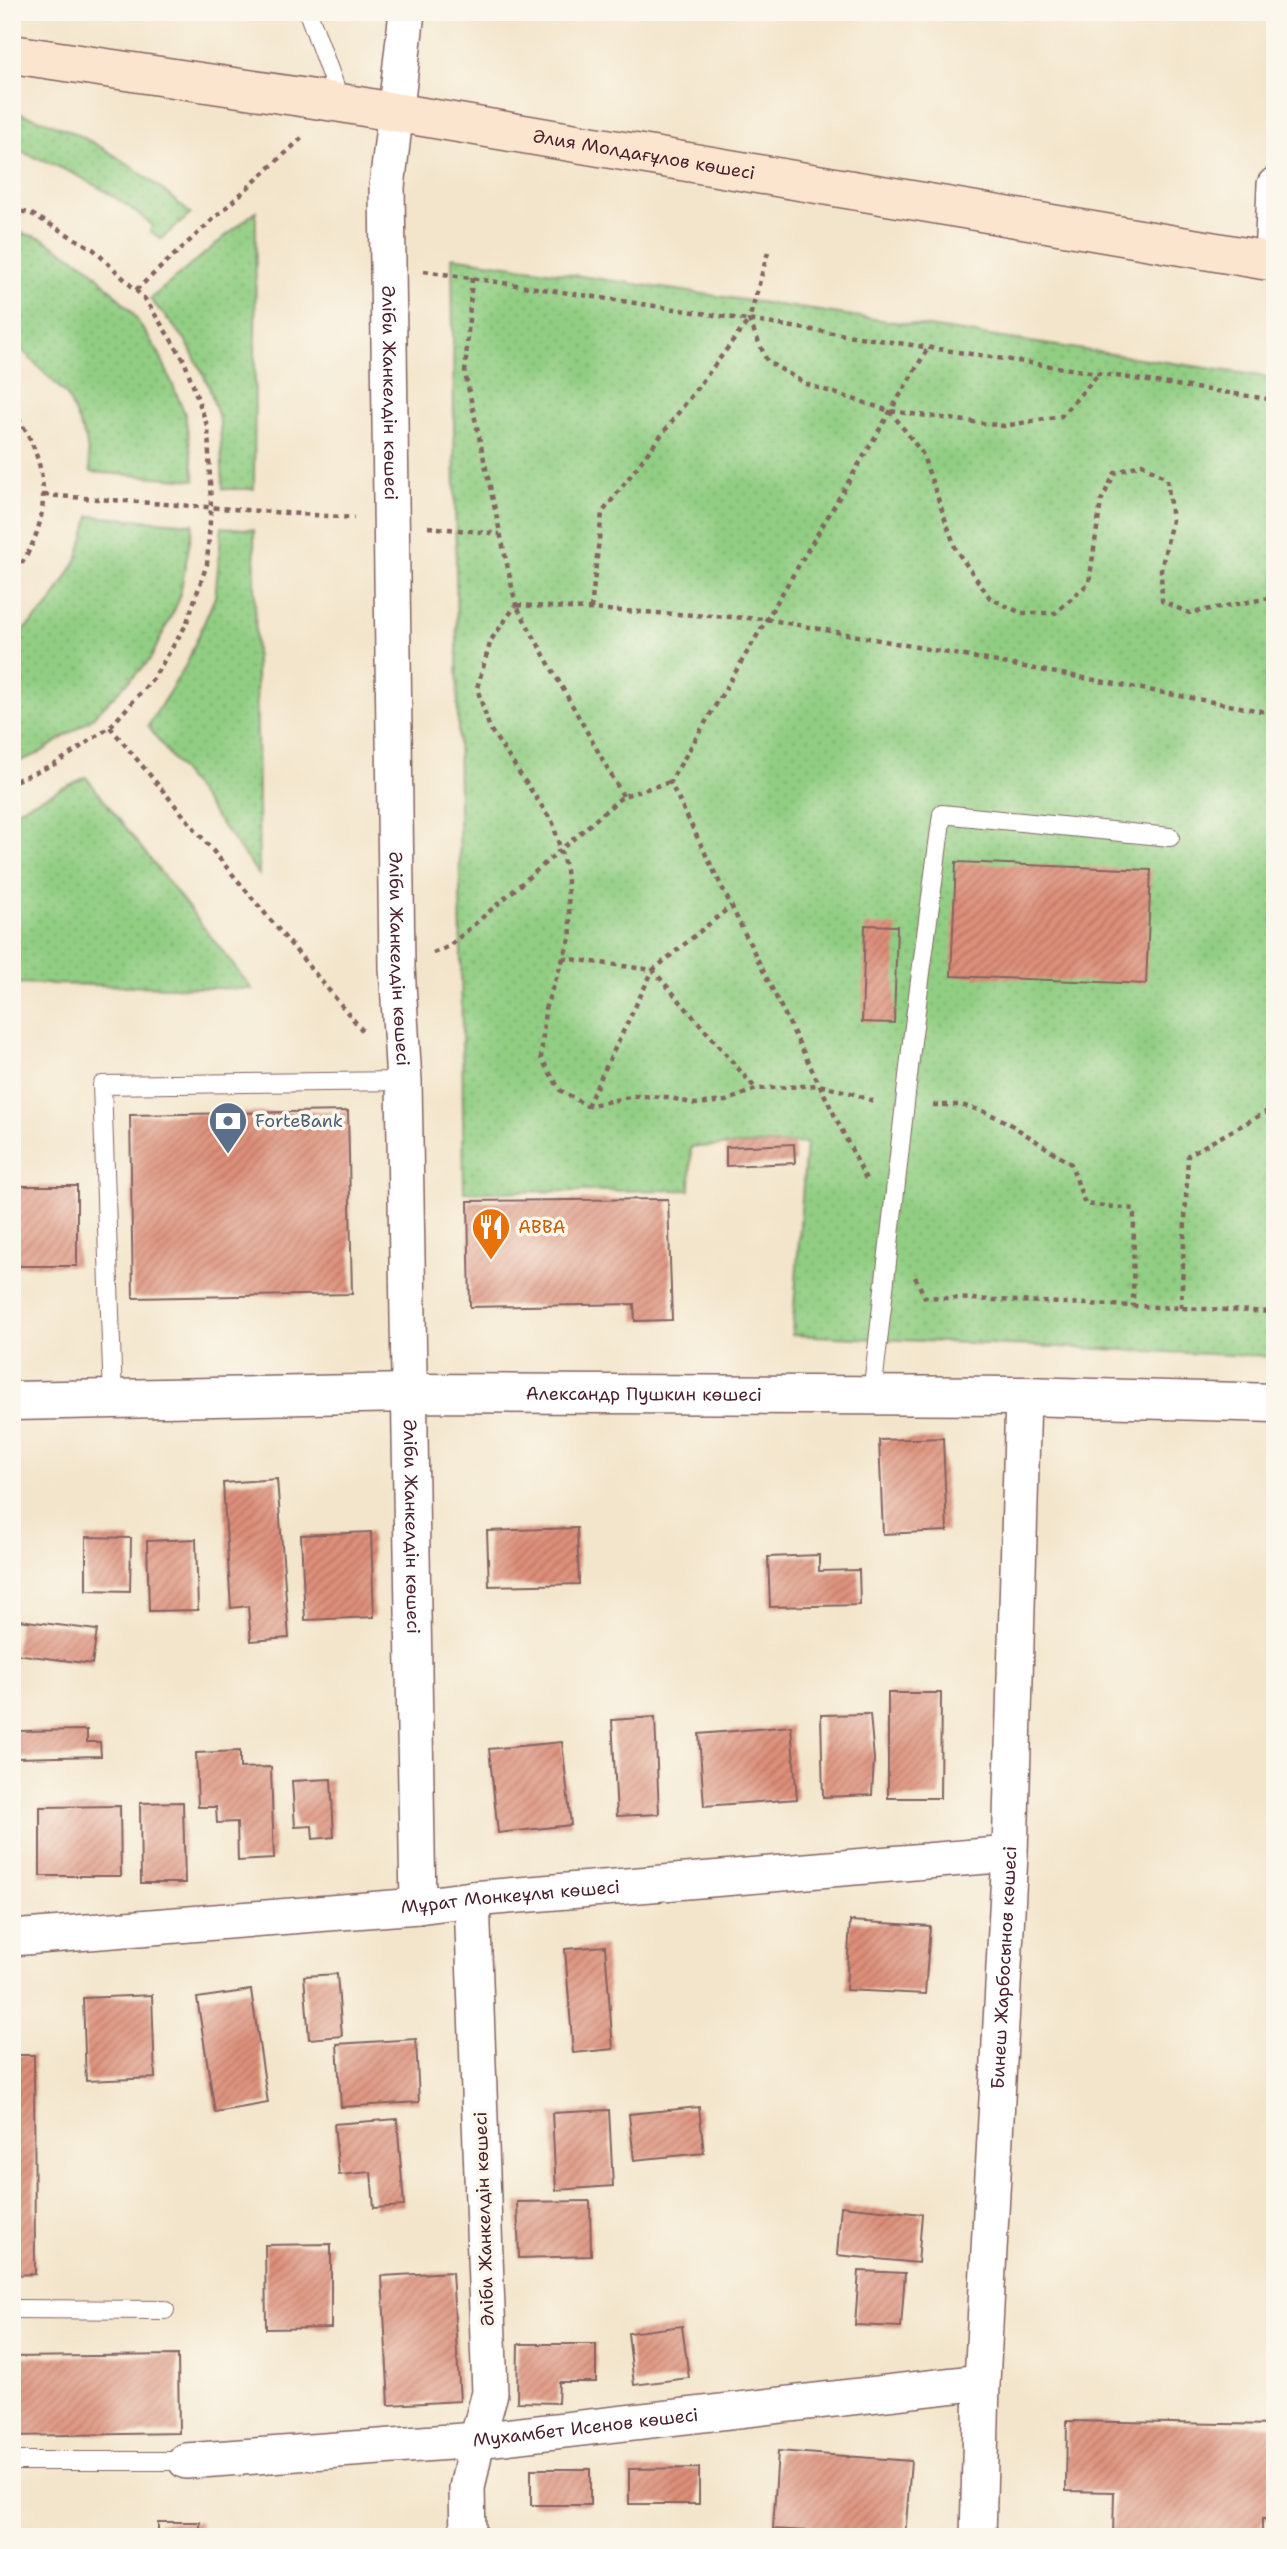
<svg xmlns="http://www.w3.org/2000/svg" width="1287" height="2549" font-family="'Shantell Sans',sans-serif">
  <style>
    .grass { fill: url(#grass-dots); stroke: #6e7657; stroke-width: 2 }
    .building { fill: url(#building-hatch) }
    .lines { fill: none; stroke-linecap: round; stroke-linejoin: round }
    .service-casing { stroke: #856463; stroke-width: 20 }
    .minor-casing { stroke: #856463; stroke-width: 38 }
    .tertiary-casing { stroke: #856463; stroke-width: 41 }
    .secondary-casing { stroke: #856463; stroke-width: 41 }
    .path { stroke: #856463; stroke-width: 4.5; stroke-dasharray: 5 5; stroke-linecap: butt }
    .service { stroke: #fff; stroke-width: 18 }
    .minor { stroke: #fff; stroke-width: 35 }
    .tertiary { stroke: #fff; stroke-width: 38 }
    .secondary { stroke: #fce5cf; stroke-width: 38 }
    .labels { text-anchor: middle; stroke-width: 7; stroke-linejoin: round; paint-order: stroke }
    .street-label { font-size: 18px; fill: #4a1f2b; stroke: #fbf7ec }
    .service-label { font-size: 18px; fill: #4e5e75; stroke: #fbf7ec; text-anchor: start }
    .food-label { font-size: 18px; fill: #c56008; stroke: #fbf7ec; text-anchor: start }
  </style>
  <defs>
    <pattern id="grass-dots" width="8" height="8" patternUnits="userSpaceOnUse" patternTransform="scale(1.75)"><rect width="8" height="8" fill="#91ce83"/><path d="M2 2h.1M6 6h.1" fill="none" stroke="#7fb071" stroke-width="1.8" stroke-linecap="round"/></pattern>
    <pattern id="building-hatch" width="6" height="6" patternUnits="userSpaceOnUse" patternTransform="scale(1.75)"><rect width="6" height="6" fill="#dd8f79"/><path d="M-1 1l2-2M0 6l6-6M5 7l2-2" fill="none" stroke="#b57463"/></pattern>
  </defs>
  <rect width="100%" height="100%" fill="#fbf7ec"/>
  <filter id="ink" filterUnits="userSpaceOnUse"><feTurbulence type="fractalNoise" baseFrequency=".0143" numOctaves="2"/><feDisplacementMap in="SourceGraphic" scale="14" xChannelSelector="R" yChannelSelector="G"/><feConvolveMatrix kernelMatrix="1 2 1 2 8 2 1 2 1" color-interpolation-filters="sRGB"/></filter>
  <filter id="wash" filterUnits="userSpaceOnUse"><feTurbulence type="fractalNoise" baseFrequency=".00686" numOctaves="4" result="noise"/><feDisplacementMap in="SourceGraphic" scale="28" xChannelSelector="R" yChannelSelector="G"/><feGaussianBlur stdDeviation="1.57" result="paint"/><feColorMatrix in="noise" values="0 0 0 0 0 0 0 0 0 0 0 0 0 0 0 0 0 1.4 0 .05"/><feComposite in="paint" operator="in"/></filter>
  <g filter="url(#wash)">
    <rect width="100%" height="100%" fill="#f3e5cb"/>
    <path class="grass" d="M 12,112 C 80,126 140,169 191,214 L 161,239 L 150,231 L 153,226 C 112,190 64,166 12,149 Z
      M 256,211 L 254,489 L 223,489 L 220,422 L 208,384 L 185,339 L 150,299 Z
      M 12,230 L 43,239 L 89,267 L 131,311 L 160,355 L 185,414 L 195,480 L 91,472 L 86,440 L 67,395 L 12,340 Z
      M 452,257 L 1275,378 L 1275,1357 L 792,1335 L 806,1143 L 691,1147 L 690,1190 L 464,1192 Z
      M 90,516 L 193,524 L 179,600 L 150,660 L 91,719 L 38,754 L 12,764 L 12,641 L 50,605 L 78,557 Z
      M 222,527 L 254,530 L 259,875 L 148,726 L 186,665 L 215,597 Z
      M 86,777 L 252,989 L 12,983 L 12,812 Z"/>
    <g id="blocks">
      <path class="building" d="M 956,862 L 1151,870 L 1146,984 L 951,976 Z
        M 865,925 L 897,926 L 894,1023 L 862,1022 Z
        M 348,1111 L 352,1294 L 133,1298 L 130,1115 Z
        M 794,1144 L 795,1163 L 726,1166 L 726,1147 Z
        M 12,1186 L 77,1186 L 77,1266 L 12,1266 Z
        M 668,1199 L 672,1320 L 635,1321 L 634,1304 L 470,1307 L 468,1201 Z
        M 943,1438 L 947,1531 L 883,1534 L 879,1440 Z
        M 277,1479 L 289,1638 L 251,1641 L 248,1606 L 231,1608 L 223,1483 Z
        M 577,1528 L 579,1584 L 489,1586 L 487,1531 Z
        M 371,1532 L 374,1617 L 305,1620 L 301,1535 Z
        M 86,1537 L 131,1538 L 130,1591 L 86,1590 Z
        M 196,1539 L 198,1610 L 149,1611 L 147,1541 Z
        M 819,1555 L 819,1571 L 859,1570 L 860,1605 L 770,1607 L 768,1557 Z
        M 19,1620 L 97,1630 L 92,1664 L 15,1654 Z
        M 888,1693 L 941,1693 L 940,1798 L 888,1798 Z
        M 870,1714 L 874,1759 L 872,1795 L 823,1797 L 821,1715 Z
        M 655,1717 L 659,1814 L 617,1816 L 612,1720 Z
        M 791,1726 L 797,1799 L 704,1806 L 699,1734 Z
        M 87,1730 L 87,1742 L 100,1742 L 101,1756 L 16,1758 L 15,1731 Z
        M 562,1742 L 571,1825 L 498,1833 L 489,1749 Z
        M 240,1751 L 240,1768 L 271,1767 L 274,1859 L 238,1861 L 237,1822 L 217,1823 L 216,1807 L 198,1807 L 196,1753 Z
        M 331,1779 L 334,1837 L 313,1839 L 312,1826 L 295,1827 L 292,1781 Z
        M 183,1802 L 185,1883 L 141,1883 L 140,1803 Z
        M 120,1806 L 121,1876 L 40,1876 L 40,1807 Z
        M 850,1921 L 930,1926 L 925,1994 L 846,1990 Z
        M 605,1946 L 613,2049 L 573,2053 L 565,1949 Z
        M 337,1974 L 342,2036 L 309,2039 L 304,1976 Z
        M 251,1990 L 268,2103 L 215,2112 L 197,1998 Z
        M 152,1995 L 155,2078 L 86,2081 L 83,1998 Z
        M 416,2039 L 419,2102 L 341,2107 L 337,2044 Z
        M 12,2055 L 34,2055 L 35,2274 L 12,2275 Z
        M 699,2107 L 704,2153 L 634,2160 L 629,2114 Z
        M 609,2110 L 613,2186 L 556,2190 L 552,2113 Z
        M 397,2119 L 404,2206 L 374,2208 L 371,2172 L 339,2175 L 334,2124 Z
        M 590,2201 L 591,2256 L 519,2258 L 517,2202 Z
        M 841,2206 L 922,2214 L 918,2263 L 837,2255 Z
        M 331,2244 L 331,2328 L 266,2329 L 265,2245 Z
        M 859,2271 L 905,2273 L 901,2327 L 855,2325 Z
        M 452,2272 L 460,2401 L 389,2405 L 382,2276 Z
        M 682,2326 L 689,2378 L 634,2385 L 628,2333 Z
        M 518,2344 L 596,2344 L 596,2382 L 559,2382 L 558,2403 L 517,2402 Z
        M 178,2355 L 179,2433 L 12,2436 L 12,2357 Z
        M 1067,2421 L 1275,2425 L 1275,2519 L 1262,2519 L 1262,2537 L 1113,2537 L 1114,2492 L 1066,2491 Z
        M 778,2451 L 911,2461 L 905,2537 L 773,2529 Z
        M 699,2468 L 699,2504 L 629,2504 L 629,2469 Z
        M 531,2469 L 590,2469 L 590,2505 L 531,2505 Z
        M 158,2522 L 200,2522 L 200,2537 L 158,2537 Z"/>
    </g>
  </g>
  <g filter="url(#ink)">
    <use href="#blocks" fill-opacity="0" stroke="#856463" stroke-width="2"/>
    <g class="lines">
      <g class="service-casing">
        <path id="service" d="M 308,12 L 341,103
          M 872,1395 L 912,1041 L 942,814 L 1170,837
          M 113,1399 L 102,1085 L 404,1081
          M 12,2309 L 165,2310
          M 12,2461 L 186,2461"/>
      </g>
      <g class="minor-casing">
        <g id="minor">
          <path id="s1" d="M 407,12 L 387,187 L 397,967 L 404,1081 L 418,1906"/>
          <path d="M 1272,261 L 1275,185"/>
          <path id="s2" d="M 12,1938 L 418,1906 L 472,1899 L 1010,1854"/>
          <path id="s3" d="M 186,2461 L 477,2440 L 982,2382"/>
          <path d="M 468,2537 L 467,2488 L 477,2440 L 490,2393 L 472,1899"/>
          <path id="s4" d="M 978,2537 L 982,2382 L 1010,1854 L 1023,1396"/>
        </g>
      </g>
      <g class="tertiary-casing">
        <g id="tertiary">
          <path id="s5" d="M 12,1401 L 409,1393 L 1023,1396 L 1275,1403"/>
        </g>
      </g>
      <g class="secondary-casing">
        <g id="secondary">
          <path id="s6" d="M 12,54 L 341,103 L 1275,262"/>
        </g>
      </g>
      <path class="path" d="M 12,210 L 30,213 L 93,249 L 145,299 L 184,360 L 208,428 L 211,507 L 207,564 L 186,625 L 153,679 L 110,727 L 57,763 L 12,782
        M 768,252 L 749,320 L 767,361 L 806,384 L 890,411 L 1004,426 L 1061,416 L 1099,374
        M 424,271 L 1275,400
        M 472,278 L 465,373 L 516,605 L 491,640 L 477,688 L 490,729 L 553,823 L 566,870 L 571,936 L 545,1009 L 541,1058 L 560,1090 L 587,1106 L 634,1096 L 667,1097 L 695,1104 L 726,1101 L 756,1089 L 819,1085 L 851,1093 L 876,1102
        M 136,290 L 303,137
        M 12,410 C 19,417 22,425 27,433 C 53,483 47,533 12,577
        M 890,411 L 922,453 L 956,550 L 990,598 L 1021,613 L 1055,613 L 1089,583 L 1101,501 L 1115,473 L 1142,464 L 1167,479 L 1172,520 L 1161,570 L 1162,601 L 1189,613 L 1275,597
        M 44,495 L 354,518
        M 428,527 L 500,534
        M 591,609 L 602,513 L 749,320
        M 1275,671 L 1269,764 L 1275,968
        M 110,727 L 362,1030
        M 623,796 L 516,605 L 766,619 L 1272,713
        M 433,953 L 448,947 L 623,796 L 670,782
        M 563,958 L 653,970 L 731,906
        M 933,1105 L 961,1105 L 983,1111 L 1007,1122 L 1071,1164 L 1085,1204 L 1134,1209 L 1133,1306
        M 587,1106 L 653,970 L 756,1089
        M 866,1179 L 670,782 L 928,348
        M 915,1277 L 925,1297 L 1275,1312
        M 1181,1308 L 1188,1155 L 1275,1107"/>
      <use href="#service" class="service"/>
      <use href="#minor" class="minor"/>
      <use href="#tertiary" class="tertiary"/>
      <use href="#secondary" class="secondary"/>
    </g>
  </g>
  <defs>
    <g id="bank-pin" transform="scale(2.0125)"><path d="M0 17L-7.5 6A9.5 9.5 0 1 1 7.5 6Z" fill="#5c6f8a" stroke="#fbf7ec"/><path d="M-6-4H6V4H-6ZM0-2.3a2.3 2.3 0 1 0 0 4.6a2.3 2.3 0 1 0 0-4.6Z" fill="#fff"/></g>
    <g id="restaurant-pin" transform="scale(2.0125)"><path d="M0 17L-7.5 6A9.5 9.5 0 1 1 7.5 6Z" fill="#e8710a" stroke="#fbf7ec"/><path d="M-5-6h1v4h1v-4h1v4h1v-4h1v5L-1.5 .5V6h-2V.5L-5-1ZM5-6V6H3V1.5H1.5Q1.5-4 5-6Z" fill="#fff"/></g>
  </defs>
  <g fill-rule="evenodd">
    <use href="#bank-pin" x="228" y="1121"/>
    <use href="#restaurant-pin" x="491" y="1227"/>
  </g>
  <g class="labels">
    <g class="street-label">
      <text dy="6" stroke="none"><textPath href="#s6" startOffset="640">Әлия Молдағұлов көшесі</textPath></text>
      <text dy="6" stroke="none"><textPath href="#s1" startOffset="382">Әліби Жанкелдін көшесі</textPath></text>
      <text dy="6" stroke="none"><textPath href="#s1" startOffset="948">Әліби Жанкелдін көшесі</textPath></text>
      <text dy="6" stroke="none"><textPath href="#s5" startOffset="632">Александр Пушкин көшесі</textPath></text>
      <text dy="6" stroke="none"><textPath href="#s1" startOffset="1516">Әліби Жанкелдін көшесі</textPath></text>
      <text dy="6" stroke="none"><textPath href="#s2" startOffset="500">Мұрат Монкеұлы көшесі</textPath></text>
      <text dy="6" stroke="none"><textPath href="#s4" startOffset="570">Бинеш Жарбосынов көшесі</textPath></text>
      <text transform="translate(484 2219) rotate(-92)" y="6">Әліби Жанкелдін көшесі</text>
      <text dy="6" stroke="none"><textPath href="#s3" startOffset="401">Мухамбет Исенов көшесі</textPath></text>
    </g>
    <g class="service-label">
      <text x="255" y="1127">ForteBank</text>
    </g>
    <g class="food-label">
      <text x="518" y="1233">ABBA</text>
    </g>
  </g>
  <rect width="1287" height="2549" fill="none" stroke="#fbf7ec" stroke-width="42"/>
</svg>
